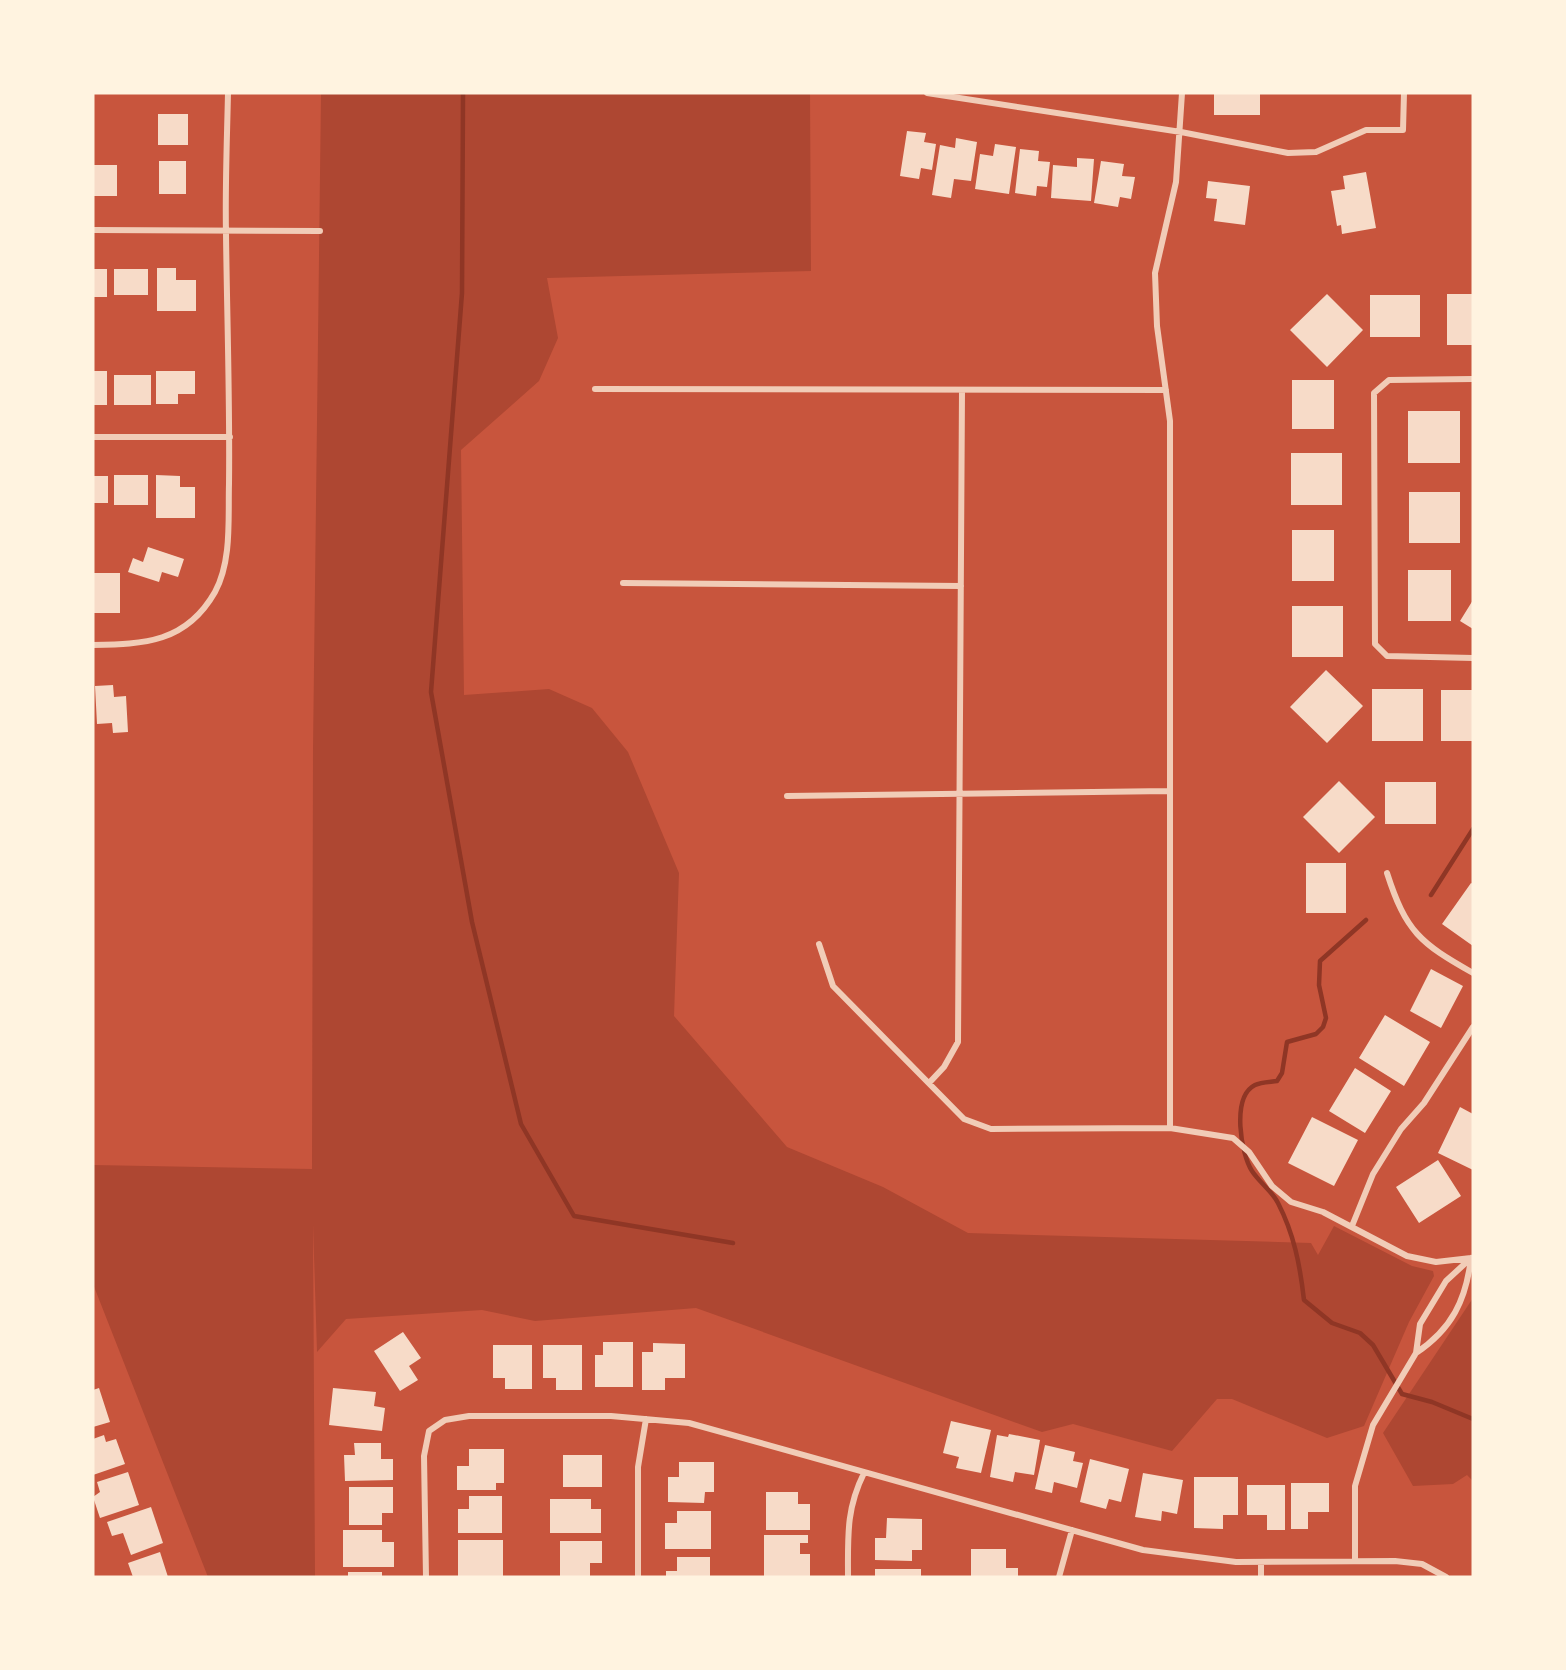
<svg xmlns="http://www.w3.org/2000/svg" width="1566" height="1670" font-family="'IBM Plex Sans',sans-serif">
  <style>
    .green { fill: #ae4732 }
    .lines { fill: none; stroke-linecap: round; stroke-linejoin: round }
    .stream { stroke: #8f3625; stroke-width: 4.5 }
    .building { fill: #f7dbc8 }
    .minor { stroke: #f1ccb7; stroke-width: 6 }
  </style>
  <rect width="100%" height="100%" fill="#c8553d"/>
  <path class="green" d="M 321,93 L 810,93 L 811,271 L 547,278 L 558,338 L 539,381 L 461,450 L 464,695 L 549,689 L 592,708 L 628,752 L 679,873 L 674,1016 L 787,1147 L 883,1187 L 968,1233 L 1311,1243 L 1318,1255 L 1334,1226 L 1412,1266 L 1433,1271 L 1434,1276 L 1409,1322 L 1364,1426 L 1327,1438 L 1232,1399 L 1217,1399 L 1172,1451 L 1073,1424 L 1042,1432 L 696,1308 L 535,1321 L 482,1310 L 346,1319 L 317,1352 L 313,1224 L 315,1577 L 208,1577 L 93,1284 L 93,1165 L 312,1169 L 313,749 Z
    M 1473,1298 L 1473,1481 L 1467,1475 L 1453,1484 L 1413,1486 L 1383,1433 Z"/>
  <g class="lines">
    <path class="stream" d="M 463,93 L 462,293 L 431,692 L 472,922 L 521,1124 L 574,1216 L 733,1243
      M 1431,895 L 1473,829
      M 1366,920 L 1320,961 L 1319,985 L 1326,1018 L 1323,1027 L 1316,1034 L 1287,1042 L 1282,1073 L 1277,1081 C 1271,1082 1261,1082 1255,1085 C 1231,1097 1241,1154 1252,1171 C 1259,1182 1272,1191 1278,1203 C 1294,1234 1300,1265 1304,1300 L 1332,1323 L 1360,1333 L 1373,1345 L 1402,1394 L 1432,1402 L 1473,1419"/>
  </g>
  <path class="building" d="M 1214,93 L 1260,93 L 1260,115 L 1214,115 Z
    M 158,114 L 188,114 L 188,145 L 158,145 Z
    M 907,131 L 926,133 L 924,142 L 936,144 L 932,170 L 921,168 L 919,179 L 900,176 Z
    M 956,138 L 977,142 L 971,181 L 954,179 L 951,198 L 932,195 L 940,145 L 955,148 Z
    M 995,144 L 1016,147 L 1009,194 L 975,189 L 980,154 L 993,156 Z
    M 1020,149 L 1039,151 L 1038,161 L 1050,162 L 1047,187 L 1037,186 L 1036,196 L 1015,193 Z
    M 1077,158 L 1094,159 L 1091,201 L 1051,198 L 1053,165 L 1077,167 Z
    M 159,161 L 186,161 L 186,194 L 159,194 Z
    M 1101,161 L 1124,164 L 1122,176 L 1135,177 L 1131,199 L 1120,197 L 1118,207 L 1094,203 Z
    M 93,165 L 117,165 L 117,196 L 93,196 Z
    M 1366,172 L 1376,228 L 1342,234 L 1341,225 L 1337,226 L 1331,191 L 1345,189 L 1343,176 Z
    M 1208,181 L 1250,186 L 1245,225 L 1214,221 L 1217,199 L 1206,198 Z
    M 157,268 L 176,268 L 176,280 L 196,280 L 196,311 L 157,311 Z
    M 93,269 L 107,269 L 107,297 L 93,297 Z
    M 114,269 L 148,269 L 148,295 L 114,295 Z
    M 1327,294 L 1363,330 L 1327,367 L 1290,330 Z
    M 1447,294 L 1473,294 L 1473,345 L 1447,345 Z
    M 1370,295 L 1420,295 L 1420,337 L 1370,337 Z
    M 93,371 L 107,371 L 107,405 L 93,405 Z
    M 156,371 L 195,371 L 195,394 L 178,394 L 178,404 L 156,404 Z
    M 114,375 L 151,375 L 151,405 L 114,405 Z
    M 1292,380 L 1334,380 L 1334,429 L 1292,429 Z
    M 1408,411 L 1460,411 L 1460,463 L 1408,463 Z
    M 1291,453 L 1342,453 L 1342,505 L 1291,505 Z
    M 114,475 L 148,475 L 148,505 L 114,505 Z
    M 156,475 L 180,476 L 180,487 L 195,487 L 195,518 L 156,518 Z
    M 93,476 L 108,476 L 108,503 L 93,503 Z
    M 1409,492 L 1460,492 L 1460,543 L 1409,543 Z
    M 1292,530 L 1334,530 L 1334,581 L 1292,581 Z
    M 148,547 L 184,559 L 178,577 L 162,572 L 159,582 L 128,572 L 133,558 L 143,562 Z
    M 1408,570 L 1451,570 L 1451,621 L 1408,621 Z
    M 93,573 L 120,573 L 120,613 L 93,613 Z
    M 1473,600 L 1473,629 L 1460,621 Z
    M 1292,606 L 1343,606 L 1343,657 L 1292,657 Z
    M 1326,670 L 1363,706 L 1327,743 L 1290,707 Z
    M 113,685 L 114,697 L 126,696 L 128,732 L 113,733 L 112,723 L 97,724 L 95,686 Z
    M 1372,689 L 1423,689 L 1423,741 L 1372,741 Z
    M 1441,690 L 1473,690 L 1473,741 L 1441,741 Z
    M 1339,781 L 1375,817 L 1339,853 L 1303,817 Z
    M 1385,782 L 1436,782 L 1436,824 L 1385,824 Z
    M 1306,863 L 1346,863 L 1346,913 L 1306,913 Z
    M 1471,883 L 1473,884 L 1473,946 L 1442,924 Z
    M 1431,969 L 1463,986 L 1441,1028 L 1410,1011 Z
    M 1385,1015 L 1430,1042 L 1404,1086 L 1359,1058 Z
    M 1355,1068 L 1391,1091 L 1365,1133 L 1329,1111 Z
    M 1460,1107 L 1473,1114 L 1473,1170 L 1438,1153 Z
    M 1312,1117 L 1358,1140 L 1334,1186 L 1288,1163 Z
    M 1438,1160 L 1461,1196 L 1419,1223 L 1396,1187 Z
    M 403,1332 L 421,1358 L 409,1366 L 418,1380 L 400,1391 L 374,1351 Z
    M 603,1342 L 633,1342 L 633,1387 L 595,1387 L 595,1355 L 603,1355 Z
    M 653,1343 L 685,1344 L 685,1378 L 665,1378 L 665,1390 L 642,1390 L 642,1352 L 653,1352 Z
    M 493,1345 L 532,1345 L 532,1389 L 505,1389 L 505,1378 L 493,1378 Z
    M 543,1345 L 582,1345 L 582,1390 L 556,1390 L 556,1378 L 543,1378 Z
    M 99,1388 L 110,1422 L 93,1427 L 93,1390 Z
    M 333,1388 L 376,1392 L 374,1406 L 385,1408 L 382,1431 L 329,1425 Z
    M 951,1421 L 991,1430 L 981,1473 L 956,1468 L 959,1457 L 943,1453 Z
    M 1009,1434 L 1040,1440 L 1034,1475 L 1015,1472 L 1013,1482 L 990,1477 L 997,1435 L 1008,1437 Z
    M 104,1435 L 106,1442 L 116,1439 L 125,1464 L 93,1475 L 93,1439 Z
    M 354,1443 L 381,1443 L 381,1459 L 393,1459 L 393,1480 L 345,1481 L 344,1455 L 355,1455 Z
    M 1045,1445 L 1075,1452 L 1073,1461 L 1083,1463 L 1077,1488 L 1054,1482 L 1052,1493 L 1035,1489 Z
    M 469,1449 L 504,1449 L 504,1483 L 496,1483 L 496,1490 L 457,1490 L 457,1466 L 469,1466 Z
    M 563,1455 L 602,1455 L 602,1487 L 563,1487 Z
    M 1090,1459 L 1129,1469 L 1121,1502 L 1109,1499 L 1106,1509 L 1080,1502 Z
    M 679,1462 L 714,1462 L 714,1492 L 705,1492 L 704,1503 L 668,1502 L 668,1477 L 679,1477 Z
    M 128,1472 L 139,1505 L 100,1518 L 93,1497 L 100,1492 L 97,1482 Z
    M 1143,1473 L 1183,1480 L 1177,1514 L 1162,1511 L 1161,1521 L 1135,1517 Z
    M 1194,1477 L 1238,1477 L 1238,1515 L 1223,1515 L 1223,1529 L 1194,1528 Z
    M 1291,1483 L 1329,1483 L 1329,1512 L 1308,1512 L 1308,1529 L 1291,1529 Z
    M 1247,1485 L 1285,1485 L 1285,1530 L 1267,1530 L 1267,1515 L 1247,1515 Z
    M 349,1487 L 393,1487 L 393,1513 L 382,1513 L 382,1525 L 349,1525 Z
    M 766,1492 L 798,1492 L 798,1504 L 810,1504 L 810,1530 L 766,1530 Z
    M 469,1496 L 502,1496 L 502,1533 L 458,1533 L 458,1509 L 469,1509 Z
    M 550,1499 L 591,1499 L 591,1509 L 601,1509 L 601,1533 L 550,1533 Z
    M 151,1507 L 163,1543 L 131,1555 L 123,1533 L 112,1536 L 107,1522 Z
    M 677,1511 L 711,1511 L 711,1549 L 665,1549 L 665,1523 L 677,1523 Z
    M 887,1518 L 922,1519 L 922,1550 L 912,1550 L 912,1561 L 875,1560 L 875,1538 L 886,1538 Z
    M 343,1530 L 382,1530 L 382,1542 L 394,1542 L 394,1567 L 343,1567 Z
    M 764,1535 L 808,1535 L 808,1543 L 800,1543 L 800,1554 L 810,1554 L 810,1576 L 764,1576 Z
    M 458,1540 L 503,1540 L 503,1577 L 458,1577 Z
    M 560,1541 L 602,1541 L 602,1563 L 590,1563 L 590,1577 L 560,1577 Z
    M 971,1549 L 1006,1549 L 1006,1568 L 1018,1568 L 1018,1577 L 971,1577 Z
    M 160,1552 L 168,1577 L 133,1577 L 128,1563 Z
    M 677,1557 L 710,1557 L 710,1577 L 666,1577 L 666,1571 L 677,1571 Z
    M 875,1569 L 921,1569 L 921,1577 L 875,1577 Z
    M 348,1572 L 382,1572 L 382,1577 L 348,1577 Z"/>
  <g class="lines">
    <path class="minor" d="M 927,93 L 1181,132 L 1288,153 L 1316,152 L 1366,130 L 1403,130 L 1404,93
      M 93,230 L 320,231
      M 1473,379 L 1389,380 L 1374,393 L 1375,644 L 1387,656 L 1473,658
      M 595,389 L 1166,390
      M 93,437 L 230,437
      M 623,583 L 961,586
      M 93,645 C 144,644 186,643 215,592 C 232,561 228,518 229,484 C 230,401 227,317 226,234 C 225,187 227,140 228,93
      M 787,796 L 1169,791
      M 1387,873 C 1406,932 1420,943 1473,973
      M 819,944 L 833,986 L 964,1119 L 991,1129 L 1170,1128 L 1233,1138 L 1249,1152 L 1272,1186 L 1291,1202 L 1323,1212 L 1407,1256 L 1436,1262 L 1471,1258
      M 929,1083 L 944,1067 L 958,1042 L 962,391
      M 1170,1128 L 1170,421 L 1157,326 L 1155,273 L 1176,182 L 1182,93
      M 1352,1226 L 1373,1174 L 1401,1129 L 1424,1103 L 1473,1027
      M 1416,1353 C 1452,1329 1466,1300 1471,1258
      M 1355,1561 L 1355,1486 L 1373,1425 L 1416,1353 L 1420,1324 L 1446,1281 L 1471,1258
      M 1261,1563 L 1261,1577
      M 426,1577 L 424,1456 L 429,1431 L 445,1420 L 469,1416 L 611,1416 L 689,1423 L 1143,1550 L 1236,1562 L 1395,1561 L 1422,1564 L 1446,1577
      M 638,1577 L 638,1467 L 646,1419
      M 848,1577 C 848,1537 846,1509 864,1473
      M 1059,1577 L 1072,1530"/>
  </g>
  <rect width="1566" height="1670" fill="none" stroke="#fff3e0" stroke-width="189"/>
</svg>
